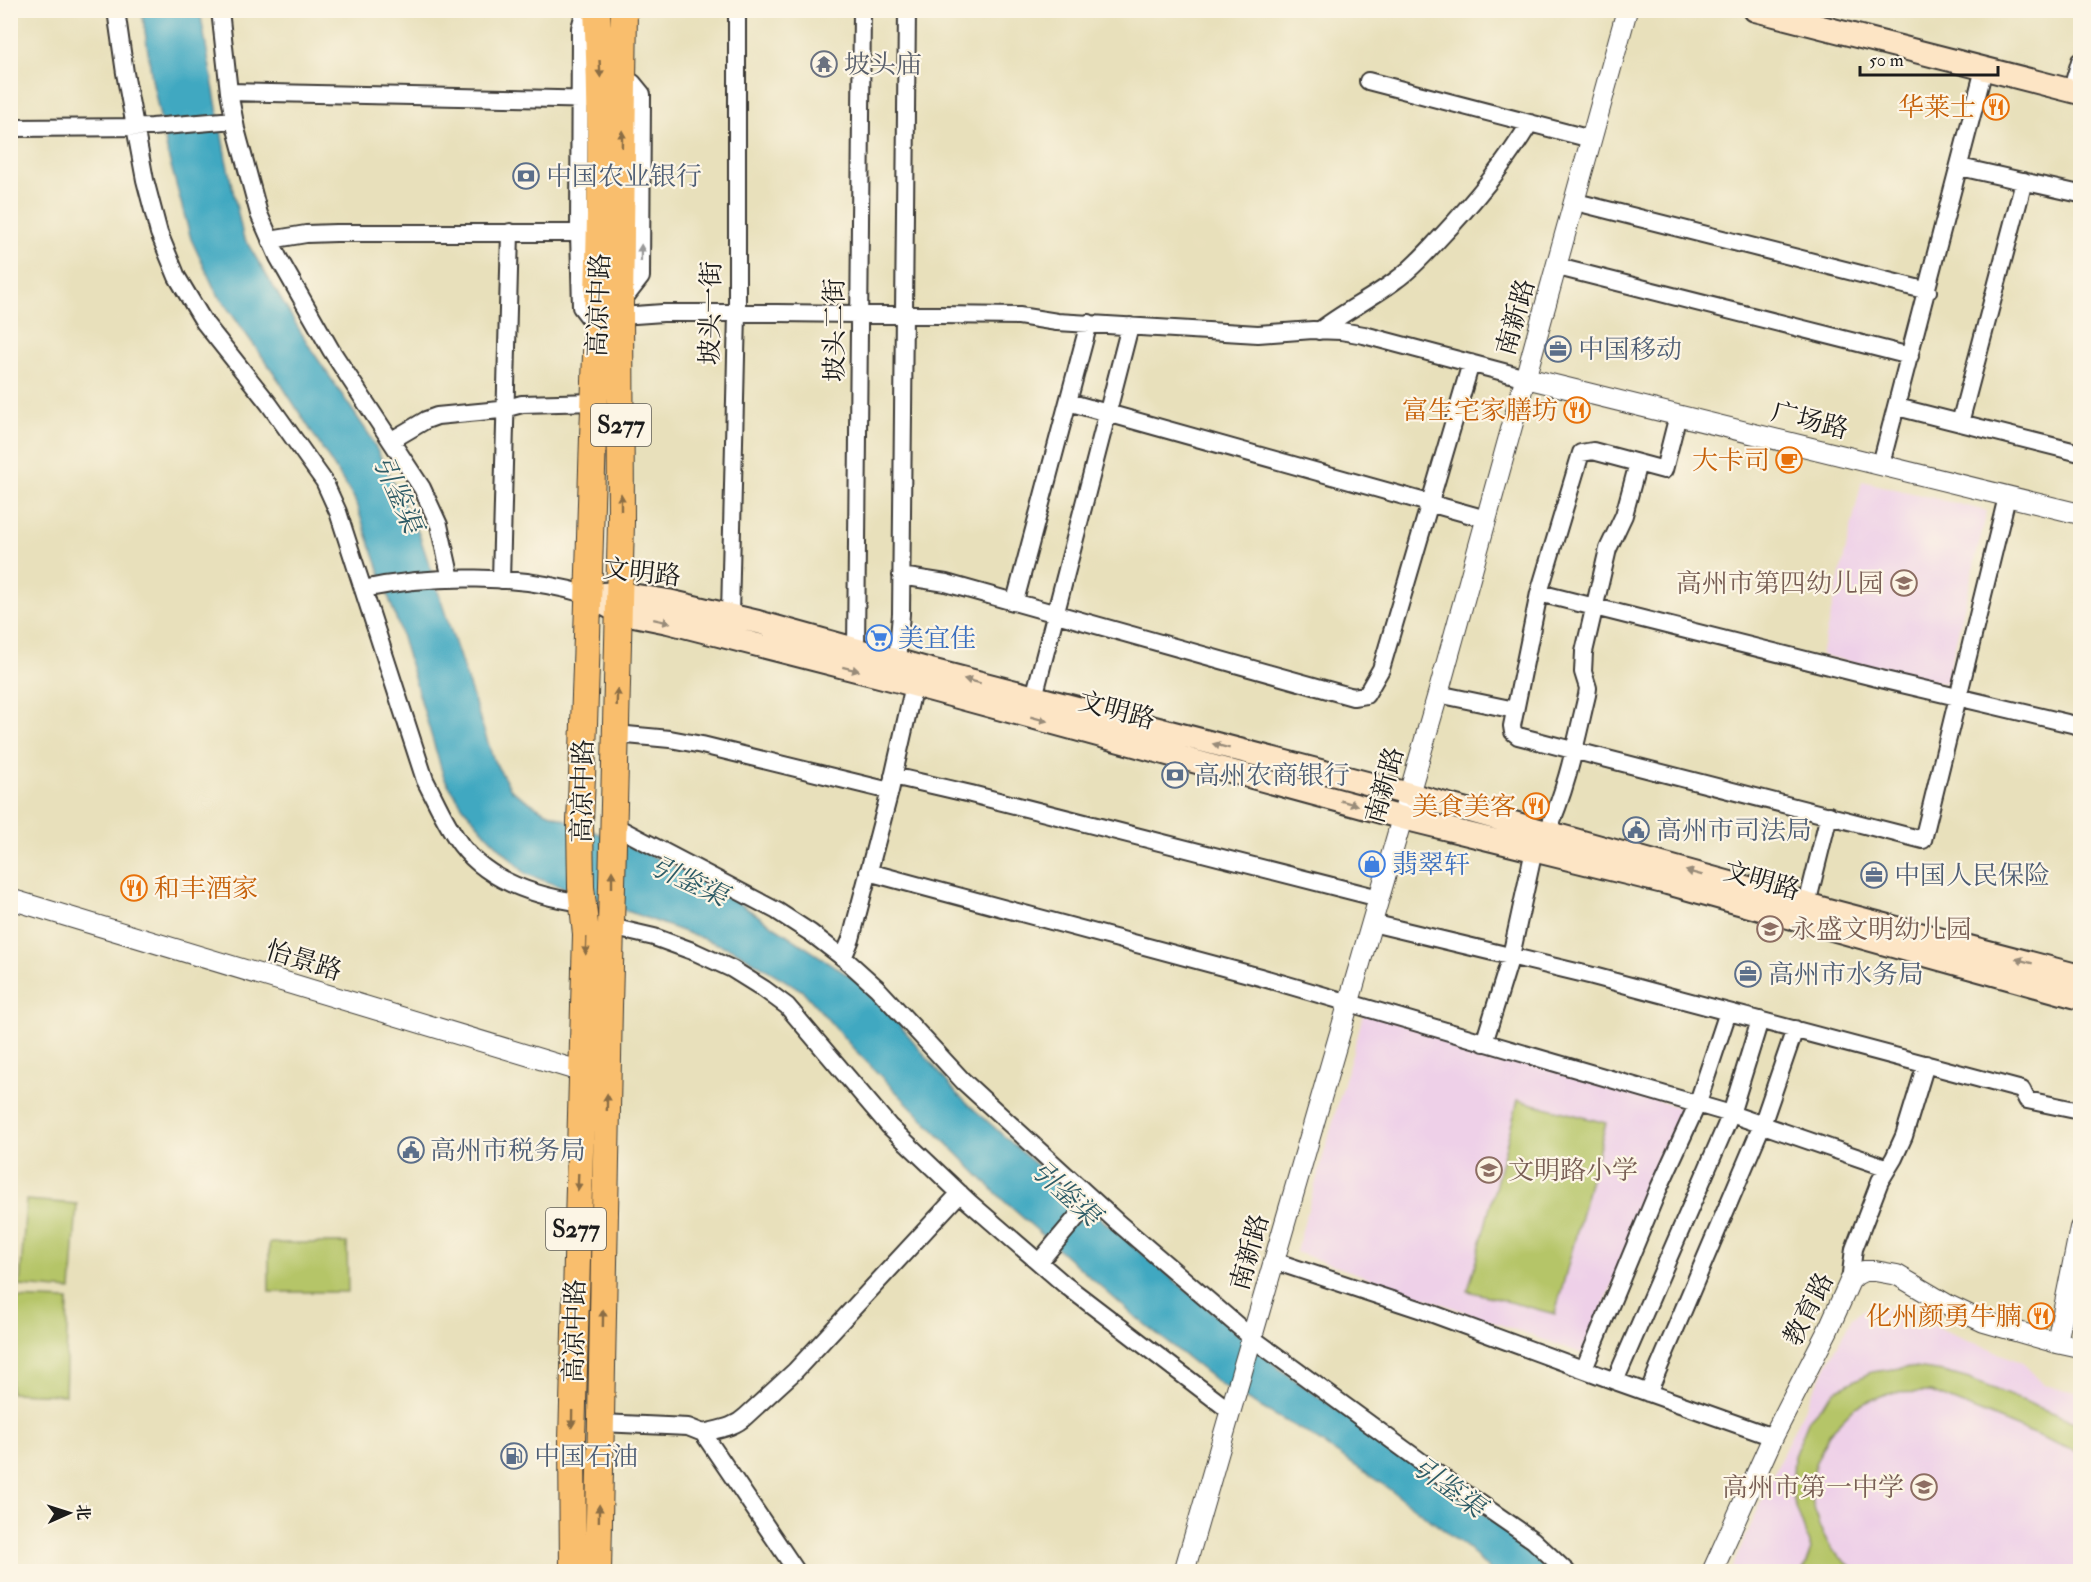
<svg xmlns="http://www.w3.org/2000/svg" width="2091" height="1582" font-family="'IM FELL Double Pica','Noto Serif SC',serif">
  <style>
    .built { fill: #eed0e8 }
    .green { fill: #b5c567; stroke: #687042; stroke-width: 1.5 }
    .water { fill: #41a8c1; stroke: #2e626e; stroke-width: 1.5 }
    .lines { fill: none; stroke-linecap: round; stroke-linejoin: round }
    .minor-casing { stroke: #3b3934; stroke-width: 20 }
    .tertiary-casing { stroke: #3b3934; stroke-width: 22 }
    .secondary-casing { stroke: #3b3934; stroke-width: 26 }
    .primary-casing { stroke: #3b3934; stroke-width: 28 }
    .minor { stroke: #fff; stroke-width: 16 }
    .tertiary { stroke: #fff; stroke-width: 20 }
    .secondary { stroke: #fde5c5; stroke-width: 22 }
    .primary { stroke: #f9be6d; stroke-width: 26 }
    .oneway { fill: #8a6d44 }
    .oneway2 { fill: #999 }
    .oneway3 { fill: #988b79 }
    .labels { text-anchor: middle; stroke-width: 4.5; stroke-linejoin: round; paint-order: stroke }
    .shield { fill: #fcf5e5; stroke: #5f5d58; stroke-width: 1.5 }
    .shield-label { font-size: 24px; font-weight: bold; fill: #1c1c1c }
    .worship-label { font-size: 26px; fill: #5b616d; stroke: #fcf5e5; text-anchor: start }
    .food-label { font-size: 26px; fill: #c56008; stroke: #fcf5e5; text-anchor: end }
    .service-label { font-size: 26px; fill: #4e5e75; stroke: #fcf5e5; text-anchor: start }
    .street-label { font-size: 26px; fill: #1c1c1c; stroke: #fcf5e5 }
    .education-label { font-size: 26px; fill: #785e54; stroke: #fcf5e5; text-anchor: end }
    .shop-label { font-size: 26px; fill: #366cbe; stroke: #fcf5e5; text-anchor: start }
    .water-label { font-size: 27px; font-style: italic; fill: #2d5b66; stroke: #fcf5e5 }
  </style>
  <rect width="100%" height="100%" fill="#fcf5e5"/>
  <filter id="ink" filterUnits="userSpaceOnUse"><feTurbulence type="fractalNoise" baseFrequency=".0167" numOctaves="2"/><feDisplacementMap in="SourceGraphic" scale="12" xChannelSelector="R" yChannelSelector="G"/><feConvolveMatrix kernelMatrix="1 2 1 2 8 2 1 2 1" color-interpolation-filters="sRGB"/></filter>
  <filter id="wash" filterUnits="userSpaceOnUse"><feTurbulence type="fractalNoise" baseFrequency=".008" numOctaves="4" result="noise"/><feDisplacementMap in="SourceGraphic" scale="24" xChannelSelector="R" yChannelSelector="G"/><feGaussianBlur stdDeviation="1.35" result="paint"/><feColorMatrix in="noise" values="0 0 0 0 0 0 0 0 0 0 0 0 0 0 0 0 0 1.4 0 .05"/><feComposite in="paint" operator="in"/></filter>
  <g filter="url(#wash)">
    <rect width="100%" height="100%" fill="#e8e0bb"/>
    <path class="built" d="M 1862,481 L 1987,511 L 1946,684 L 1821,655 Z
      M 1364,1012 L 1522,1058 L 1681,1108 L 1635,1231 L 1583,1354 L 1296,1252 Z
      M 1873,1307 L 1888,1307 L 2023,1363 L 2044,1385 L 2080,1393 L 2080,1571 L 1730,1572 L 1792,1433 L 1851,1319 L 1863,1310 Z"/>
    <path class="green" d="M 1518,1100 L 1606,1123 L 1555,1314 L 1468,1291 Z
      M 26,1200 L 77,1204 L 71,1290 L 20,1286 Z
      M 269,1243 L 347,1243 L 348,1292 L 269,1292 Z
      M 11,1298 L 68,1300 L 65,1395 L 11,1393 Z
      M 1908,1367 L 1944,1372 L 1969,1379 L 2080,1424 L 2080,1453 L 1931,1392 L 1888,1393 L 1855,1407 L 1830,1432 L 1815,1464 L 1812,1499 L 1819,1526 L 1832,1550 L 1856,1571 L 1803,1571 L 1811,1549 L 1792,1496 L 1794,1456 L 1809,1419 L 1836,1390 L 1871,1372 Z"/>
    <path class="water" d="M 142,11 L 200,11 L 226,159 L 243,236 L 311,349 L 370,436 L 419,534 L 494,761 L 512,791 L 542,810 L 666,862 L 734,900 L 857,981 L 899,1024 L 957,1094 L 1025,1155 L 1281,1370 L 1523,1542 L 1547,1571 L 1490,1571 L 1469,1549 L 1385,1486 L 1305,1432 L 1223,1386 L 1132,1314 L 1004,1201 L 853,1048 L 803,991 L 734,950 L 526,874 L 487,835 L 463,807 L 444,778 L 398,624 L 354,498 L 274,373 L 216,292 L 191,239 L 168,155 L 152,79 Z"/>
  </g>
  <g filter="url(#ink)">
    <g class="lines">
      <g class="minor-casing">
        <path id="minor" d="M 116,10 L 125,73 L 145,180 L 159,233 L 177,277 L 204,322 L 269,404 L 324,481 L 338,512 L 425,780 C 436,801 446,825 461,845 C 490,883 538,897 583,903
          M 220,10 L 229,92 L 236,129 L 259,214 L 278,257 L 331,350 L 422,488 L 439,525 L 451,579
          M 585,10 L 580,28 L 579,233 L 581,307 L 597,328
          M 1368,81 L 1591,139
          M 229,92 L 601,100
          M 2071,92 L 2080,61
          M 10,128 L 152,127 L 234,120
          M 1960,167 L 2080,194
          M 1576,202 L 1928,291
          M 270,240 L 306,234 L 336,233 L 600,233
          M 1558,267 L 1910,356
          M 620,304 L 641,277 L 642,94 L 633,83 L 623,78
          M 621,316 L 663,313 L 777,313 L 1019,316 L 1057,322 L 1258,334 L 1313,330 L 1341,331 L 1364,335 L 1526,378
          M 1319,331 C 1343,312 1371,299 1396,280 C 1412,269 1426,253 1439,239 C 1473,203 1504,166 1530,123
          M 1068,402 L 1486,519
          M 1897,407 L 2080,453
          M 1678,415 L 1664,470 L 1593,451 L 1581,453 L 1539,593 L 1512,726 L 1513,732 L 1518,736 L 1923,840 L 2007,497
          M 1960,423 L 2024,181
          M 392,440 L 426,420 L 437,416 L 500,410 L 522,404 L 595,402
          M 1881,464 L 1984,69
          M 901,576 L 946,583 L 1353,697 L 1366,695 L 1381,669 L 1471,363
          M 501,580 L 510,232
          M 363,589 C 433,574 519,574 588,595
          M 1539,593 L 1889,681 L 2080,726
          M 1015,601 L 1089,323
          M 730,615 L 737,313 L 737,10
          M 856,649 L 862,10
          M 897,661 L 901,614 L 907,10
          M 1438,694 L 1515,710
          M 1034,697 L 1130,326
          M 616,734 L 670,739 L 702,745 L 890,791
          M 893,776 L 971,794 L 1379,898
          M 613,825 L 777,911 L 811,933 L 846,960 L 877,988 L 963,1081 L 1116,1221 L 1252,1338 L 1449,1482 L 1533,1540 L 1567,1572
          M 1547,832 C 1567,789 1576,741 1587,695 L 1588,688 L 1583,672 L 1584,652 L 1608,549 L 1624,515 L 1638,463
          M 868,872 L 1260,977 L 1731,1114 L 1888,1168
          M 1807,904 L 1829,815
          M 1372,923 L 1593,976 L 2022,1090 L 2027,1100 L 2080,1111
          M 611,927 L 654,937 L 695,952 L 732,969 L 764,989 L 787,1006 L 889,1126 L 969,1202 L 1064,1284 L 1230,1411
          M 843,958 L 851,939 L 890,791 L 914,685
          M 1484,1043 L 1511,956 L 1534,850
          M 1274,1261 L 1425,1311 L 1615,1381 L 1773,1437
          M 1039,1262 L 1092,1199
          M 1850,1281 L 1854,1249 L 1880,1181 L 1894,1158 L 1904,1136 L 1926,1064
          M 1584,1369 L 1658,1190 L 1697,1105 L 1728,1012
          M 1615,1381 L 1731,1114 L 1760,1020
          M 1648,1393 L 1762,1125 L 1795,1029
          M 601,1423 L 688,1427 L 703,1433 L 797,1572
          M 703,1433 C 719,1429 734,1428 746,1416 L 795,1371 L 960,1193"/>
      </g>
      <g class="tertiary-casing">
        <path id="tertiary" d="M 1526,378 L 2080,514
          M 10,899 L 583,1072
          M 2057,1343 L 2080,1348
          M 1184,1572 L 1438,694 L 1627,10
          M 1712,1572 L 1773,1437 L 1828,1330 L 1850,1281 L 1856,1275 L 1864,1271 L 1875,1271 L 1897,1275 L 1948,1305 L 1984,1322 L 2057,1343 L 2080,1228"/>
      </g>
      <g class="secondary-casing">
        <path id="secondary" d="M 1755,10 L 2080,93
          M 602,594 L 619,593 L 668,601 L 758,622 L 927,669 L 1409,794 L 1828,910 L 2080,976
          M 588,595 L 619,612 L 668,622 L 899,681 L 1403,818 L 1667,883 L 2080,998"/>
      </g>
      <g class="primary-casing">
        <path id="primary" d="M 573,1572 L 572,1440 L 586,934 L 581,887 L 580,822 C 586,694 589,565 593,437 C 598,295 605,153 597,10
          M 598,1572 L 609,1006 L 621,522 L 620,304 L 624,10"/>
      </g>
      <use href="#minor" class="minor"/>
      <use href="#tertiary" class="tertiary"/>
      <use href="#secondary" class="secondary"/>
      <use href="#primary" class="primary"/>
    </g>
    <defs><path id="oneway-solid" d="M-6-.8H1V-3.2L6.5 0L1 3.2V.8H-6Z" transform="scale(1.5)"/></defs>
    <g class="oneway">
      <use href="#oneway-solid" transform="translate(600 69) rotate(87)"/>
      <use href="#oneway-solid" transform="translate(622 139) rotate(-89)"/>
      <use href="#oneway-solid" transform="translate(621 502) rotate(-90)"/>
      <use href="#oneway-solid" transform="translate(617 697) rotate(-88)"/>
      <use href="#oneway-solid" transform="translate(612 879) rotate(-90)"/>
      <use href="#oneway-solid" transform="translate(586 946) rotate(92)"/>
      <use href="#oneway-solid" transform="translate(607 1102) rotate(-89)"/>
      <use href="#oneway-solid" transform="translate(578 1182) rotate(92)"/>
      <use href="#oneway-solid" transform="translate(603 1318) rotate(-89)"/>
      <use href="#oneway-solid" transform="translate(572 1419) rotate(91)"/>
      <use href="#oneway-solid" transform="translate(599 1513) rotate(-89)"/>
    </g>
    <use class="oneway2" href="#oneway-solid" transform="translate(641 253) rotate(-89)"/>
    <g class="oneway3">
      <use href="#oneway-solid" transform="translate(662 621) rotate(12)"/>
      <use href="#oneway-solid" transform="translate(851 669) rotate(14)"/>
      <use href="#oneway-solid" transform="translate(972 681) rotate(-165)"/>
      <use href="#oneway-solid" transform="translate(1039 719) rotate(15)"/>
      <use href="#oneway-solid" transform="translate(1221 746) rotate(-165)"/>
      <use href="#oneway-solid" transform="translate(1349 803) rotate(16)"/>
      <use href="#oneway-solid" transform="translate(1694 873) rotate(-165)"/>
      <use href="#oneway-solid" transform="translate(2024 961) rotate(-165)"/>
    </g>
  </g>
  <defs>
    <g id="temple-ring" transform="scale(1.35)"><circle r="9.5" fill="#fcf5e5" stroke="#6b7280" stroke-width="1.5"/><path d="M0-6L5-2H3V0L6.5 2.5H4V6H1.5V3h-3V6H-4V2.5H-6.5L-3 0V-2H-5Z" fill="#6b7280"/></g>
    <g id="restaurant-ring" transform="scale(1.35)"><circle r="9.5" fill="#fcf5e5" stroke="#e8710a" stroke-width="1.5"/><path d="M-5-6h1v4h1v-4h1v4h1v-4h1v5L-1.5 .5V6h-2V.5L-5-1ZM5-6V6H3V1.5H1.5Q1.5-4 5-6Z" fill="#e8710a"/></g>
    <g id="bank-ring" transform="scale(1.35)"><circle r="9.5" fill="#fcf5e5" stroke="#5c6f8a" stroke-width="1.5"/><path d="M-6-4H6V4H-6ZM0-2.3a2.3 2.3 0 1 0 0 4.6a2.3 2.3 0 1 0 0-4.6Z" fill="#5c6f8a"/></g>
    <g id="office-ring" transform="scale(1.35)"><circle r="9.5" fill="#fcf5e5" stroke="#5c6f8a" stroke-width="1.5"/><path d="M-6-3h4V-5.5h4V-3h4V5H-6ZM-1-4.5V-3h2v-1.5ZM-6 0V1H6V0Z" fill="#5c6f8a"/></g>
    <g id="cafe-ring" transform="scale(1.35)"><circle r="9.5" fill="#fcf5e5" stroke="#e8710a" stroke-width="1.5"/><path d="M-5.5-4.5H6V0H3Q3 3.5 0 3.5H-2.5Q-5.5 3.5-5.5 0ZM3-3.2v2h1.7v-2ZM-6 4.5H4V6H-6Z" fill="#e8710a"/></g>
    <g id="school-ring" transform="scale(1.35)"><circle r="9.5" fill="#fcf5e5" stroke="#8d6e63" stroke-width="1.5"/><path d="M0-5L7-2L0 1L-7-2ZM-4 1L0 2.5L4 1V4Q0 6-4 4Z" fill="#8d6e63"/></g>
    <g id="supermarket-ring" transform="scale(1.35)"><circle r="9.5" fill="#fcf5e5" stroke="#3f7fe0" stroke-width="1.5"/><path d="M-6-5.5h2.5l.6 2H6L4.5 2H-2.5L-4.4-4H-6ZM-1.5 3.2a1.3 1.3 0 1 0 .1 0ZM3 3.2a1.3 1.3 0 1 0 .1 0Z" fill="#3f7fe0"/></g>
    <g id="civic-ring" transform="scale(1.35)"><circle r="9.5" fill="#fcf5e5" stroke="#5c6f8a" stroke-width="1.5"/><path d="M-.6-6.5H3V-4.5H.6V-3L4-1V1h2V6H-6V1h2V-1L-.6-3ZM-1.2 2.5V6h2.4V2.5Z" fill="#5c6f8a"/></g>
    <g id="shop-ring" transform="scale(1.35)"><circle r="9.5" fill="#fcf5e5" stroke="#3f7fe0" stroke-width="1.5"/><path d="M-5-2.5h2.3a2.7 3.5 0 0 1 5.4 0H5L5.5 6h-11ZM-1.5-2.5h3a1.5 2.3 0 0 0-3 0Z" fill="#3f7fe0"/></g>
    <g id="fuel-ring" transform="scale(1.35)"><circle r="9.5" fill="#fcf5e5" stroke="#5c6f8a" stroke-width="1.5"/><path d="M-5.5-6h7V0h2V4h1.3V-2.5L3-4.5l.8-.8L6-3V5H2.5V1h-1V6h-7ZM-4.2-4.7v3.2H.2V-4.7Z" fill="#5c6f8a"/></g>
  </defs>
  <g fill-rule="evenodd">
    <use href="#temple-ring" x="824" y="64"/>
    <use href="#restaurant-ring" x="1996" y="107"/>
    <use href="#bank-ring" x="526" y="176"/>
    <use href="#office-ring" x="1558" y="349"/>
    <use href="#restaurant-ring" x="1577" y="410"/>
    <use href="#cafe-ring" x="1789" y="460"/>
    <use href="#school-ring" x="1904" y="583"/>
    <use href="#supermarket-ring" x="879" y="638"/>
    <use href="#bank-ring" x="1175" y="775"/>
    <use href="#restaurant-ring" x="1536" y="806"/>
    <use href="#civic-ring" x="1636" y="830"/>
    <use href="#shop-ring" x="1372" y="864"/>
    <use href="#office-ring" x="1874" y="875"/>
    <use href="#restaurant-ring" x="134" y="888"/>
    <use href="#school-ring" x="1770" y="929"/>
    <use href="#office-ring" x="1748" y="974"/>
    <use href="#civic-ring" x="411" y="1150"/>
    <use href="#school-ring" x="1489" y="1170"/>
    <use href="#restaurant-ring" x="2041" y="1316"/>
    <use href="#fuel-ring" x="514" y="1456"/>
    <use href="#school-ring" x="1924" y="1487"/>
  </g>
  <g class="labels">
    <g class="shield">
      <rect x="591" y="404" width="60" height="42" rx="4.5"/>
      <rect x="546" y="1208" width="60" height="42" rx="4.5"/>
    </g>
    <g class="shield-label">
      <text x="621" y="433">S277</text>
      <text x="576" y="1237">S277</text>
    </g>
    <g class="worship-label">
      <text x="844" y="73">坡头庙</text>
    </g>
    <g class="food-label">
      <text x="1976" y="116">华莱士</text>
      <text x="1558" y="419">富生宅家膳坊</text>
      <text x="1770" y="469">大卡司</text>
      <text x="1516" y="815">美食美客</text>
      <text x="154" y="897" text-anchor="start">和丰酒家</text>
      <text x="2022" y="1325">化州颜勇牛腩</text>
    </g>
    <g class="service-label">
      <text x="546" y="185">中国农业银行</text>
      <text x="1578" y="358">中国移动</text>
      <text x="1194" y="784">高州农商银行</text>
      <text x="1656" y="839">高州市司法局</text>
      <text x="1894" y="884">中国人民保险</text>
      <text x="1768" y="983">高州市水务局</text>
      <text x="430" y="1159">高州市税务局</text>
      <text x="534" y="1465">中国石油</text>
    </g>
    <g class="street-label">
      <text transform="translate(598 305) rotate(-88)" y="9">高凉中路</text>
      <text transform="translate(710 313) rotate(-89)" y="9">坡头一街</text>
      <text transform="translate(1515 317) rotate(-74)" y="9">南新路</text>
      <text transform="translate(834 330) rotate(-90)" y="9">坡头二街</text>
      <text transform="translate(1810 420) rotate(14)" y="9">广场路</text>
      <text transform="translate(642 572) rotate(6)" y="9">文明路</text>
      <text transform="translate(1117 710) rotate(15)" y="9">文明路</text>
      <text transform="translate(1384 785) rotate(-74)" y="9">南新路</text>
      <text transform="translate(582 791) rotate(-89)" y="9">高凉中路</text>
      <text transform="translate(1762 880) rotate(16)" y="9">文明路</text>
      <text transform="translate(304 960) rotate(17)" y="9">怡景路</text>
      <text transform="translate(1249 1252) rotate(-74)" y="9">南新路</text>
      <text transform="translate(1808 1309) rotate(-63)" y="9">教育路</text>
      <text transform="translate(574 1331) rotate(-89)" y="9">高凉中路</text>
    </g>
    <g class="education-label">
      <text x="1884" y="592">高州市第四幼儿园</text>
      <text x="1790" y="938" text-anchor="start">永盛文明幼儿园</text>
      <text x="1508" y="1179" text-anchor="start">文明路小学</text>
      <text x="1904" y="1496">高州市第一中学</text>
    </g>
    <g class="shop-label">
      <text x="898" y="647">美宜佳</text>
      <text x="1392" y="873">翡翠轩</text>
    </g>
    <g class="water-label">
      <text transform="translate(398 494) rotate(66)" y="9">引鉴渠</text>
      <text transform="translate(689 881) rotate(25)" y="9">引鉴渠</text>
      <text transform="translate(1066 1193) rotate(42)" y="9">引鉴渠</text>
      <text transform="translate(1449 1487) rotate(36)" y="9">引鉴渠</text>
    </g>
  </g>
  <rect width="2091" height="1582" fill="none" stroke="#fcf5e5" stroke-width="36"/>
  <g transform="translate(69 1513) rotate(87)" stroke="#fcf5e5" stroke-width="4.5" paint-order="stroke">
  <path d="M0-4.5L10 22L0 15L-10 22Z" fill="#1c1c1c"/>
  <text y="-9" font-size="16" font-weight="bold" text-anchor="middle" fill="#1c1c1c">北</text>
  </g>
  <path d="M1860 66v9h138v-9" fill="none" stroke="#1c1c1c" stroke-width="3"/>
  <text x="1869" y="66" font-size="18" fill="#1c1c1c" stroke="#fcf5e5" stroke-width="4.5" paint-order="stroke">50 m</text>
</svg>
